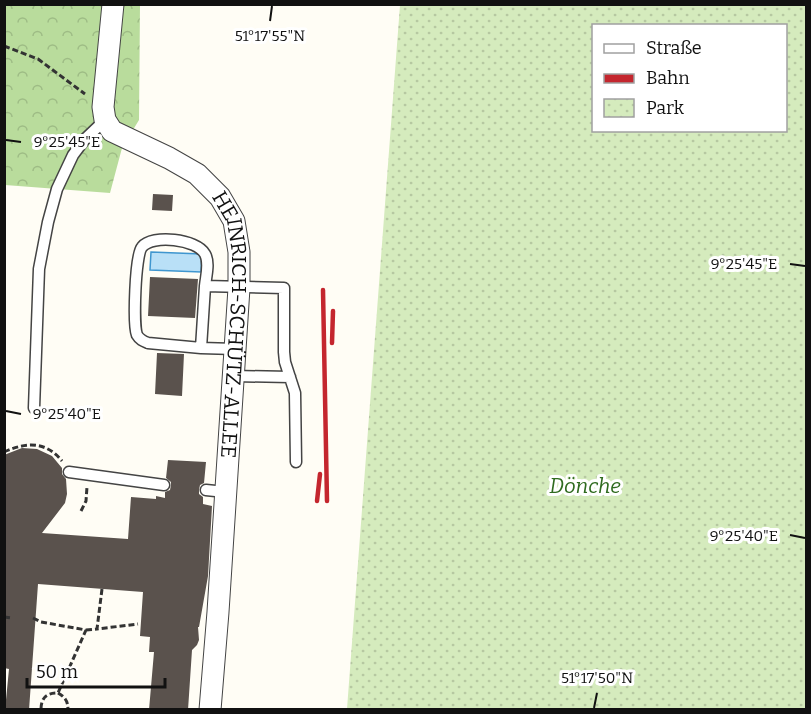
<svg xmlns="http://www.w3.org/2000/svg" width="811" height="714" font-family="Bitter,serif">
  <style>
    .forest { fill: url(#forest-crowns) }
    .park { fill: url(#park-dots); fill-rule: evenodd }
    .water { fill: #b9e0f7; stroke: #3f96cf; stroke-width: 1.5 }
    .building { fill: #5a524d }
    .lines { fill: none; stroke-linecap: round; stroke-linejoin: round }
    .service-casing { stroke: #444; stroke-width: 13 }
    .minor-casing { stroke: #444; stroke-width: 23 }
    .path { stroke: #333; stroke-width: 3; stroke-dasharray: 6 3; stroke-linecap: butt }
    .service { stroke: #fff; stroke-width: 10 }
    .minor { stroke: #fff; stroke-width: 21 }
    .rail { stroke: #c4262e; stroke-width: 4.5 }
    .ticks { fill: none; stroke: #111; stroke-width: 2 }
    .labels { text-anchor: middle; stroke-width: 6; stroke-linejoin: round; paint-order: stroke }
    .street-label { font-size: 21px; fill: #111; stroke: #fff }
    .park-label { font-size: 21px; font-style: italic; fill: #2f6b1f; stroke: #fff }
    .ticks-label { font-size: 15px; text-anchor: middle; fill: #111; stroke: #fff; stroke-width: 6; stroke-linejoin: round; paint-order: stroke }
  </style>
  <defs>
    <pattern id="forest-crowns" width="20" height="18" patternUnits="userSpaceOnUse" patternTransform="scale(1.5)"><rect width="20" height="18" fill="#b9dc9c"/><path d="M2 6a3 3 0 1 1 6 0M12 15a3 3 0 1 1 6 0" fill="none" stroke="#9ebc85"/></pattern>
    <pattern id="park-dots" width="8" height="8" patternUnits="userSpaceOnUse" patternTransform="scale(1.5)"><rect width="8" height="8" fill="#d5ebbd"/><path d="M2 2h.1M6 6h.1" fill="none" stroke="#b6c8a1" stroke-width="1.8" stroke-linecap="round"/></pattern>
  </defs>
  <rect width="100%" height="100%" fill="#fffdf5"/>
  <path class="forest" d="M 4,5 L 140,5 L 139,120 L 122,148 L 110,193 L 5,185 Z"/>
  <path class="park" d="M 400,5 L 806,5 L 806,709 L 347,709 ZM 594,26 L 786,26 L 786,130 L 594,130 Z"/>
  <path class="water" d="M 151,252 L 202,254 L 201,272 L 150,270 Z"/>
  <path class="building" d="M 153,194 L 173,195 L 172,211 L 152,210 Z
    M 150,277 L 198,279 L 195,318 L 148,316 Z
    M 157,353 L 184,354 L 182,396 L 155,394 Z
    M 22,448 L 37,449 L 52,456 L 62,468 L 62,474 L 66,479 L 67,494 L 65,503 L 42,533 L 128,539 L 131,497 L 156,499 L 156,496 L 165,498 L 165,492 L 170,490 L 171,485 L 171,482 L 166,478 L 168,460 L 206,462 L 204,483 L 200,485 L 199,490 L 199,494 L 203,497 L 203,504 L 212,506 L 208,576 L 199,627 L 198,627 L 199,640 L 197,645 L 192,650 L 188,710 L 149,710 L 154,652 L 149,652 L 150,637 L 140,636 L 143,592 L 38,584 L 29,710 L 5,710 L 9,669 L 4,668 L 4,455 Z"/>
  <g class="lines">
    <g class="service-casing">
      <path id="service" d="M 201,348 L 205,286
        M 235,349 L 201,348 L 148,343 C 143,341 140,340 137,335 C 133,325 135,255 142,247 C 152,234 197,239 205,254 C 210,263 206,276 205,286 L 284,288 L 284,352 L 285,362 L 295,393 L 296,462
        M 233,376 L 290,377
        M 34,408 L 39,269 L 48,222 L 57,189 L 73,155 L 85,139 L 105,120
        M 69,472 L 164,485
        M 206,490 L 225,492"/>
    </g>
    <g class="minor-casing">
      <g id="minor">
        <path id="s1" d="M 113,4 L 103,107 L 105,120 L 112,131 L 169,158 L 197,174 L 220,197 L 234,221 L 239,252 L 239,288 L 218,612 L 210,710"/>
      </g>
    </g>
    <path class="path" d="M 4,46 L 38,59 L 85,94
      M 4,452 C 26,442 46,441 62,461
      M 81,511 L 86,501 L 87,487
      M 102,589 L 97,629 L 138,624
      M 4,617 L 12,618
      M 33,618 L 41,622 L 86,630 L 58,693 C 46,693 41,698 41,710
      M 86,630 L 97,629
      M 58,693 C 65,697 68,701 68,710"/>
    <use href="#service" class="service"/>
    <use href="#minor" class="minor"/>
    <path class="rail" d="M 323,290 L 327,501
      M 332,343 L 333,311
      M 317,501 L 320,474"/>
  </g>
  <path class="ticks" d="M 270,21 L 272,6M 6,140 L 21,142M 790,264 L 805,266M 6,411 L 21,414M 790,535 L 805,538M 594,708 L 597,693"/>
  <g class="labels">
    <g class="street-label">
      <text dy="7" stroke="none"><textPath href="#s1" startOffset="388">HEINRICH-SCHÜTZ-ALLEE</textPath></text>
    </g>
    <g class="park-label">
      <text x="585" y="493">Dönche</text>
    </g>
  </g>
  <g class="ticks-label">
    <text x="270" y="41">51°17'55"N</text>
    <text x="67" y="147">9°25'45"E</text>
    <text x="744" y="269">9°25'45"E</text>
    <text x="67" y="419">9°25'40"E</text>
    <text x="744" y="541">9°25'40"E</text>
    <text x="597" y="683">51°17'50"N</text>
  </g>
  <rect width="811" height="714" fill="none" stroke="#111111" stroke-width="12"/>
  <rect x="592" y="24" width="195" height="108" fill="#ffffff" stroke="#a0a0a0" stroke-width="1.5"/>
  <rect x="604" y="44" width="30" height="9" fill="#ffffff" stroke="#a0a0a0" stroke-width="1.5"/>
  <text x="646" y="54" font-size="18" fill="#111111">Straße</text>
  <rect x="604" y="74" width="30" height="9" fill="#c4262e" stroke="#a0a0a0" stroke-width="1.5"/>
  <text x="646" y="84" font-size="18" fill="#111111">Bahn</text>
  <rect x="604" y="99" width="30" height="18" fill="url(#park-dots)" stroke="#a0a0a0" stroke-width="1.5"/>
  <text x="646" y="114" font-size="18" fill="#111111">Park</text>
  <path d="M27 678v9h138v-9" fill="none" stroke="#111111" stroke-width="3"/>
  <text x="36" y="678" font-size="18" fill="#111111" stroke="#ffffff" stroke-width="4.5" paint-order="stroke">50 m</text>
</svg>
